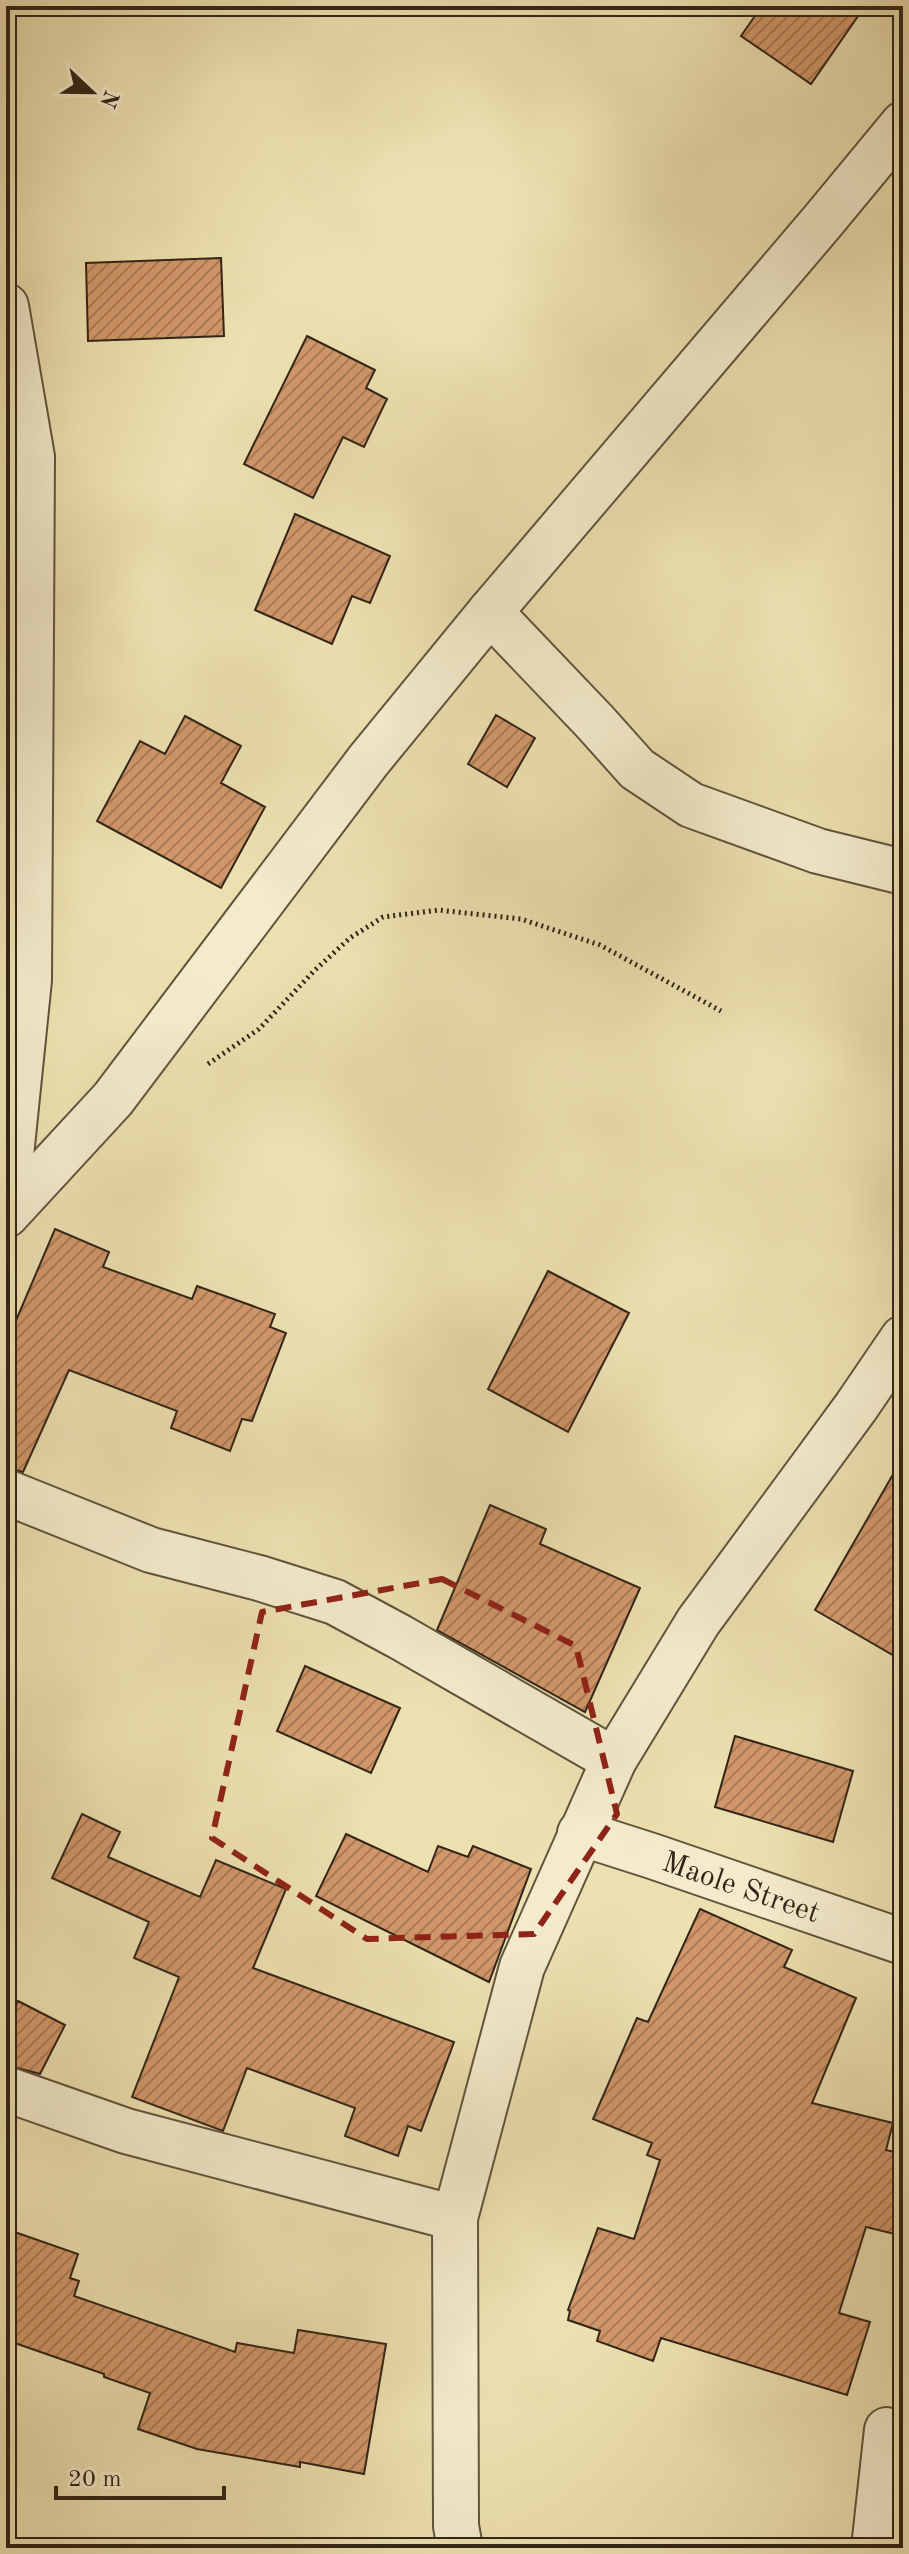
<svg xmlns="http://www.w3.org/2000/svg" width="909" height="2554" font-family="'Old Standard TT',serif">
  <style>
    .building { fill: url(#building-hatch); stroke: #312517; stroke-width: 2 }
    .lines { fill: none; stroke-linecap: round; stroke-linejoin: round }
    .minor-casing { stroke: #60543d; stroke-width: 48 }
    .path { stroke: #312517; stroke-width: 5; stroke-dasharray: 2 4; stroke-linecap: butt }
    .minor { stroke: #f3ebcc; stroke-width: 44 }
    .marked { fill: none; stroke: #8f2418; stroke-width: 6; stroke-dasharray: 16 10; stroke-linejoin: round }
    .labels { text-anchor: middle; stroke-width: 8; stroke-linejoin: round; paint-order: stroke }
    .street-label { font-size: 30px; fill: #312517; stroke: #f3ebcc }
  </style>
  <defs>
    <pattern id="building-hatch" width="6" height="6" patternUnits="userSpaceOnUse" patternTransform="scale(2)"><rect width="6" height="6" fill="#d1976a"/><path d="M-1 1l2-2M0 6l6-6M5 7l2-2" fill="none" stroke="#aa7b56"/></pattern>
  </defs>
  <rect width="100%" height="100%" fill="#ede0b0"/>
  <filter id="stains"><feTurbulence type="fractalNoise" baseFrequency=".0025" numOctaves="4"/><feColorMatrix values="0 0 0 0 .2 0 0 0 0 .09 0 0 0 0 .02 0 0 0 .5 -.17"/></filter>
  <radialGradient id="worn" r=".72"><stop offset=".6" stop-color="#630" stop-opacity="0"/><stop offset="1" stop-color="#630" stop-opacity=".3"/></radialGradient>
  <path class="building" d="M 762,6 L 865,6 L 811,84 L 741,36 Z
    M 221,258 L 224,336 L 88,341 L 86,263 Z
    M 307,336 L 375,370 L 366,388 L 387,399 L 364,447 L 343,437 L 313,498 L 244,464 Z
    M 295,514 L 390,556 L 370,603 L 352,596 L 332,644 L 255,610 Z
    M 496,715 L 535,738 L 507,787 L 468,764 Z
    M 185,716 L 241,746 L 221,783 L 265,807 L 221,888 L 97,821 L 140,741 L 165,754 Z
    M 55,1229 L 109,1252 L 103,1267 L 192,1299 L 197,1286 L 275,1314 L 270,1327 L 286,1333 L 252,1421 L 242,1419 L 230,1451 L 171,1428 L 177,1411 L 69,1370 L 23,1472 L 6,1468 L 6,1344 Z
    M 548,1271 L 629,1313 L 568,1432 L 488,1389 Z
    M 903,1457 L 903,1661 L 815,1610 Z
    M 490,1505 L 546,1529 L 540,1544 L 640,1588 L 585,1712 L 437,1630 Z
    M 305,1666 L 400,1708 L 371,1773 L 277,1731 Z
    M 735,1736 L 853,1771 L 833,1842 L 715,1807 Z
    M 82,1814 L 120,1832 L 108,1857 L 200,1897 L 216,1860 L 286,1889 L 253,1968 L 454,2042 L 421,2131 L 408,2126 L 398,2156 L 345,2136 L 355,2108 L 247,2068 L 223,2131 L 132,2097 L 179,1977 L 134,1958 L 149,1922 L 52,1878 Z
    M 346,1834 L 428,1872 L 438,1846 L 468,1857 L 473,1846 L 531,1869 L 489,1982 L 316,1896 Z
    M 700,1909 L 792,1950 L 784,1967 L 856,1998 L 812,2103 L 893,2123 L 886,2150 L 903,2154 L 903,2236 L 866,2227 L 839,2313 L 870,2322 L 847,2395 L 661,2338 L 653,2361 L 597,2341 L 600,2331 L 568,2320 L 570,2311 L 568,2310 L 598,2228 L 634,2239 L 660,2160 L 647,2155 L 652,2143 L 593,2119 L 637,2018 L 648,2022 Z
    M 18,2001 L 65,2025 L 40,2074 L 6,2065 L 6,2025 Z
    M 6,2229 L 78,2254 L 70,2278 L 79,2281 L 74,2296 L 235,2352 L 237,2343 L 294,2353 L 298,2330 L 386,2344 L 364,2474 L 300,2462 L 300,2467 L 197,2449 L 138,2429 L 150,2393 L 104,2377 L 104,2374 L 6,2340 Z"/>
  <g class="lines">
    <g class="minor-casing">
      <g id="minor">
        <path d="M 6,306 L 32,457 L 29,980 L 6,1204"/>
        <path d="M 490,612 L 595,722 L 637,769 L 691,805 L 818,851 L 903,872"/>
        <path d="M 6,1215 L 113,1099 L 368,761 L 490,612 L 822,222 L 903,124"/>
        <path d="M 6,1492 L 151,1550 L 259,1578 L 335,1602 L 400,1637 L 614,1760"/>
        <path id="s1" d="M 580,1833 L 652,1856 L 903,1942"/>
        <path d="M 6,2089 L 126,2131 L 455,2218"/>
        <path d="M 460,2548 L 456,2526 L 455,2218 L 522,1967 L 614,1760 L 698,1622 L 856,1407 L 903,1338"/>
        <path d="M 874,2548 L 887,2430"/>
      </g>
    </g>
    <path class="path" d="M 208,1064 L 259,1029 L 314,971 L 350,938 L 383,917 L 438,910 L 521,919 L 600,945 L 721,1011"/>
    <use href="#minor" class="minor"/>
  </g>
  <path class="marked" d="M 442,1579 L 576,1646 L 617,1814 L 534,1934 L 367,1939 L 212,1838 L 262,1612 Z"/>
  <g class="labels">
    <g class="street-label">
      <text dy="10" stroke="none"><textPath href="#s1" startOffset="170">Maole Street</textPath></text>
    </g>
  </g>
  <rect width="909" height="2554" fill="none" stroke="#ede0b0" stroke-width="32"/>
  <rect x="8" y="8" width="893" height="2538" fill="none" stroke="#312517" stroke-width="4"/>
  <rect x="16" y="16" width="877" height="2522" fill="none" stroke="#312517" stroke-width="2"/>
  <g transform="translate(92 92) rotate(112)" stroke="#f3ebcc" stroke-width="6" paint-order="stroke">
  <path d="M0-6L14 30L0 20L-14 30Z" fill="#312517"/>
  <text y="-12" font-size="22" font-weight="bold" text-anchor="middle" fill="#312517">N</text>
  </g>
  <path d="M56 2486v12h168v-12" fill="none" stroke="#312517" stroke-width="4"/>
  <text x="68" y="2486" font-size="24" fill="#312517" stroke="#f3ebcc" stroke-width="6" paint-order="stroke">20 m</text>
  <rect width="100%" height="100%" filter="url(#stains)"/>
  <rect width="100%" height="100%" fill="url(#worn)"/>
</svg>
